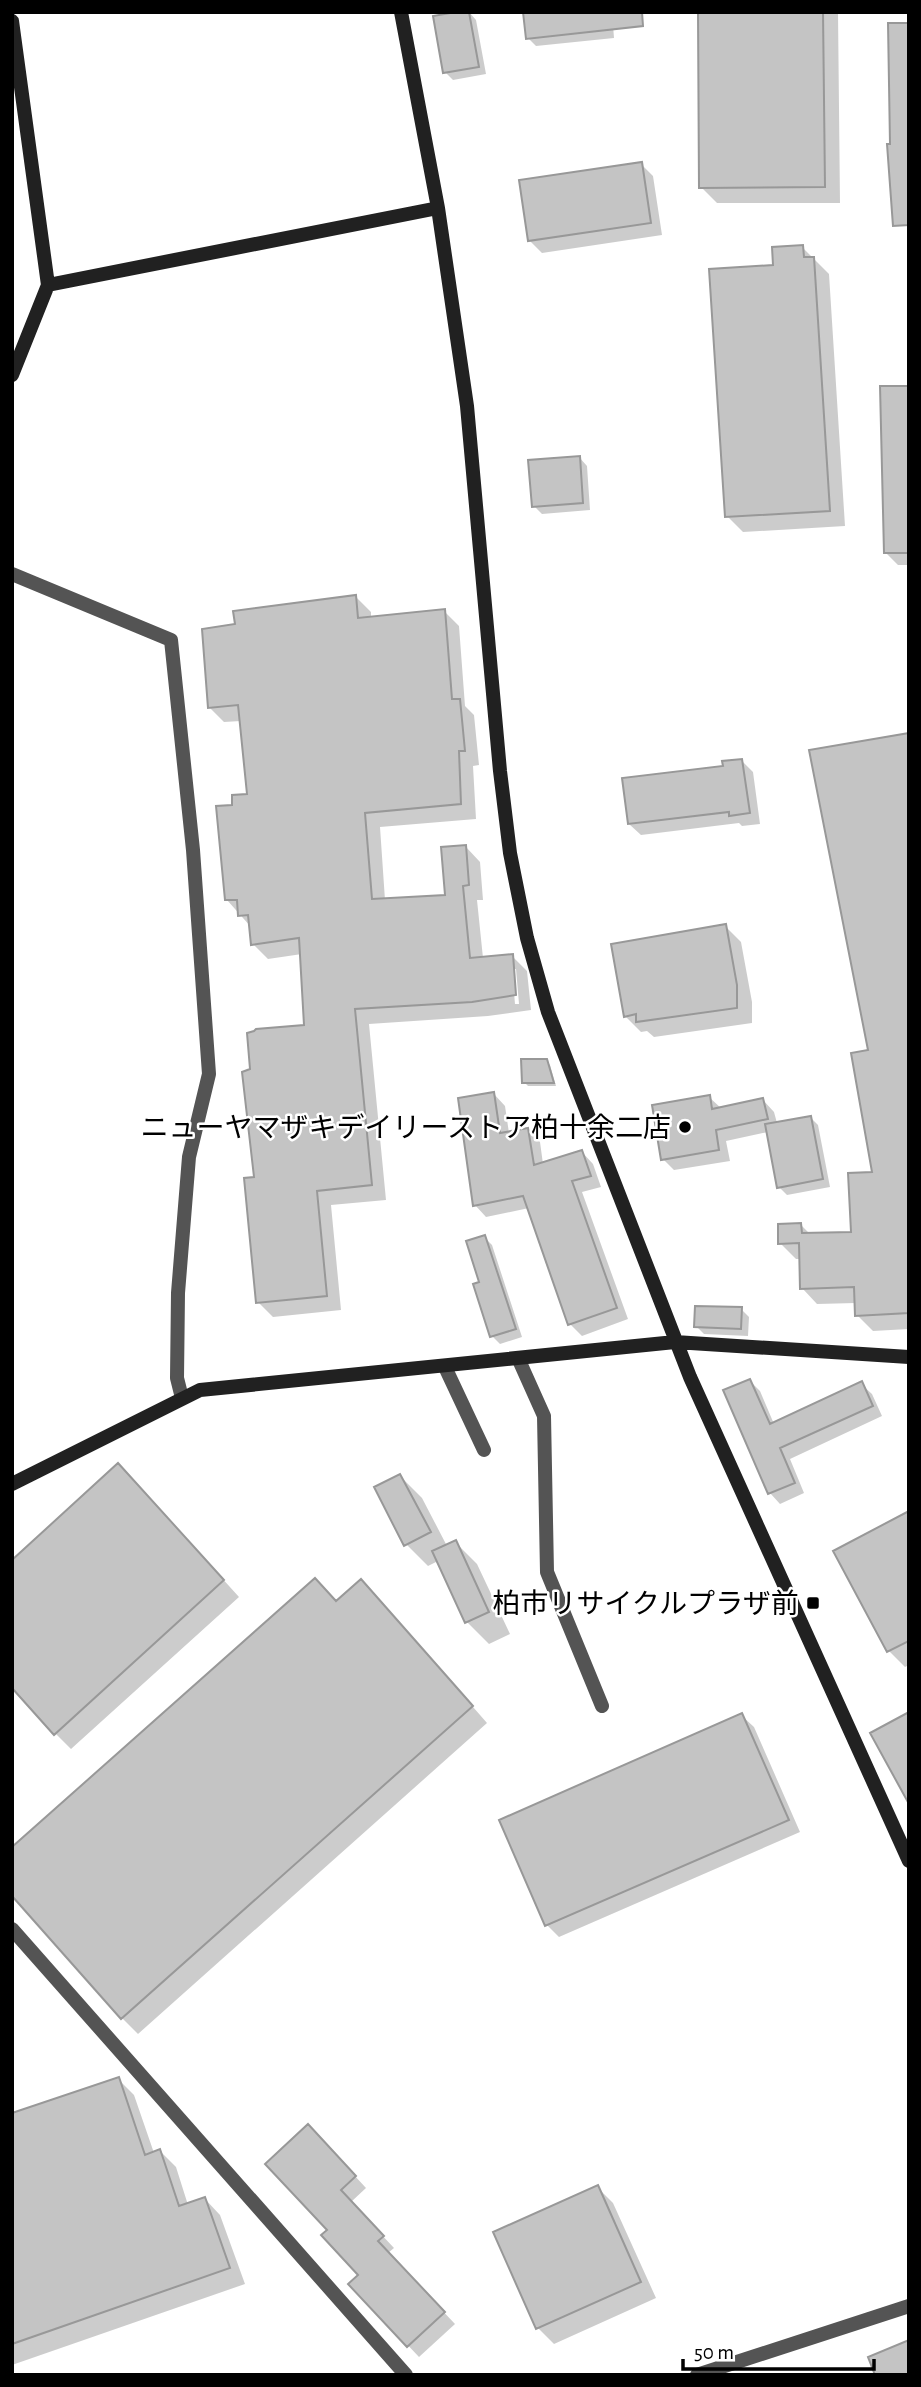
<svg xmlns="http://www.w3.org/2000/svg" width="921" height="2387" font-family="'Alegreya Sans','Noto Sans JP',sans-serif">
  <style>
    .shadow { fill: #0003; fill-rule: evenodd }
    .building { fill: #c4c4c4; stroke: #989898; stroke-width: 2 }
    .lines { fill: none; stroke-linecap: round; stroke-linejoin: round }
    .street { stroke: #545454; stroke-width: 14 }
    .secondary { stroke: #212121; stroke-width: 14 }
    .poi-dot { fill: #000; stroke: #fff; stroke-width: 2.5 }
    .labels { text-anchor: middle; stroke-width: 5; stroke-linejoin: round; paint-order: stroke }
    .poi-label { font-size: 28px; fill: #000; stroke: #fff; text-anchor: end }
  </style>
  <rect width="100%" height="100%" fill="#fff"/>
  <path class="shadow" d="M 469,12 L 476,20 L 486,74 L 453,80 L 445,72 Z
    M 612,12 L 614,38 L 536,46 L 528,38 Z
    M 700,12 L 838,12 L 840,203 L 717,203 L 701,187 Z
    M 641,164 L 653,176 L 662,235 L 542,253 L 530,241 Z
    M 802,247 L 829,274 L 845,526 L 743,532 L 727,516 L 775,266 Z
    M 909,388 L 909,565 L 898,565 L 886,553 Z
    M 579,457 L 587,466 L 590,510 L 542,514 L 534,506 Z
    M 356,597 L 371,612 L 371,618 L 444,611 L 459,626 L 465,706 L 474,715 L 479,765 L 473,766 L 476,819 L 380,827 L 385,900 L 446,896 L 466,847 L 480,862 L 483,900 L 477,900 L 483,958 L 512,956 L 527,971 L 531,1010 L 488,1016 L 369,1024 L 386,1200 L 331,1205 L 341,1310 L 273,1317 L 258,1302 L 252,1070 L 306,1026 L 302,954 L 268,959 L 253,944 L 251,927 L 227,900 L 234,806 L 249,796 L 241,721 L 224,722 L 209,707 L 237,626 ZM 512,969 L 516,969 L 519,1004 L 515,1004 Z
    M 909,734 L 909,1329 L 873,1331 L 857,1315 L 856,1303 L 817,1304 L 802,1288 L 801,1259 L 796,1259 L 780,1243 L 801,1225 L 811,1235 L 853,1234 L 874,1173 L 870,1052 Z
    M 742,761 L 753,772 L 760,824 L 742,826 L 739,823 L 641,835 L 629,824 L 725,767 Z
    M 725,926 L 741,942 L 752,1002 L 752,1023 L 654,1037 L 647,1031 L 641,1032 L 625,1016 Z
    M 546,1061 L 550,1065 L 556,1086 L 528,1086 L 524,1082 Z
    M 494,1094 L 505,1106 L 509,1133 L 528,1130 L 540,1142 L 543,1164 L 582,1152 L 593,1164 L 601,1187 L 582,1192 L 628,1319 L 582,1336 L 570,1324 L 529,1208 L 486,1217 L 475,1205 Z
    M 709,1097 L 722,1109 L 763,1100 L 774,1112 L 777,1123 L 810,1117 L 818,1125 L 830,1187 L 787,1195 L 779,1187 L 768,1132 L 726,1141 L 730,1161 L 674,1170 L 663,1159 Z
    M 484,1237 L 492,1245 L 522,1337 L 500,1344 L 492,1336 L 481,1283 Z
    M 741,1309 L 749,1317 L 748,1336 L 704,1334 L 696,1326 Z
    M 750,1381 L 760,1391 L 774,1424 L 861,1384 L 872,1394 L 882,1416 L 790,1459 L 804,1493 L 780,1504 L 770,1493 Z
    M 400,1476 L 422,1498 L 447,1546 L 455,1542 L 477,1564 L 510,1634 L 489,1644 L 467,1622 L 438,1561 L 428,1566 L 406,1544 Z
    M 134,1481 L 239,1597 L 71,1749 L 56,1734 Z
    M 909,1513 L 909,1665 L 905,1667 L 889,1651 L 835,1552 Z
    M 377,1597 L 487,1723 L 138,2034 L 122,2018 L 337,1603 Z
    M 741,1715 L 754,1727 L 800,1832 L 559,1937 L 547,1925 Z
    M 118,2079 L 134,2095 L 154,2153 L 160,2151 L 176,2167 L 188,2205 L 205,2199 L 220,2215 L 245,2284 L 12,2365 L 12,2115 Z
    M 319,2137 L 366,2188 L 351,2202 L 394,2248 L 388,2253 L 455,2324 L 419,2357 L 350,2284 L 360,2275 L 329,2230 Z
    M 597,2187 L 613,2203 L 656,2298 L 554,2344 L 538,2328 Z"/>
  <path class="building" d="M 456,12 L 469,12 L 479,67 L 443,73 L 433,16 Z
    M 523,12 L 642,12 L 643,26 L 526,39 Z
    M 698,12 L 823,12 L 825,187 L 699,188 Z
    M 888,23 L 909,23 L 909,225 L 893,226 L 887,144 L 890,144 Z
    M 642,162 L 651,223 L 528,241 L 519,180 Z
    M 803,245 L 804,257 L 814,257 L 830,511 L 725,517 L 709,269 L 773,265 L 772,247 Z
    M 880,386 L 909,386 L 909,553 L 884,553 Z
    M 580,456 L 583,503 L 532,507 L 528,460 Z
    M 356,595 L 358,618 L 445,609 L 452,699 L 460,699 L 465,751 L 459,751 L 461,804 L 365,813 L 372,899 L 445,895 L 441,847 L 466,845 L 469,885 L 463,886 L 470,958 L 513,954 L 516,995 L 472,1002 L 355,1009 L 372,1185 L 317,1191 L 327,1296 L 256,1303 L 244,1178 L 254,1177 L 242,1072 L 250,1069 L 247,1033 L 254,1031 L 256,1029 L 304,1025 L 299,938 L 251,945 L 248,915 L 238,916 L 237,900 L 225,900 L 216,806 L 232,805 L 232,795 L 247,794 L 238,705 L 208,708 L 202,629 L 235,624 L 233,611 Z
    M 909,733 L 909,1313 L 855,1316 L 854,1287 L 800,1289 L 799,1243 L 778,1244 L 778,1224 L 801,1223 L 802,1233 L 851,1232 L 848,1173 L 872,1172 L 851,1053 L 868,1050 L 809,750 Z
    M 742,759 L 750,813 L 729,816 L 729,812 L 628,824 L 622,778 L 723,766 L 722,761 Z
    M 726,924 L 737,985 L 737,1008 L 636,1022 L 636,1014 L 624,1017 L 611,944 Z
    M 521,1059 L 547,1059 L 554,1083 L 522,1083 Z
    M 494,1092 L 500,1133 L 528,1128 L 534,1165 L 582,1150 L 591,1176 L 572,1181 L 617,1308 L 568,1325 L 523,1196 L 473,1206 L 458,1098 Z
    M 710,1095 L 712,1109 L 763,1098 L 768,1119 L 716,1130 L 719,1150 L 661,1160 L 652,1105 Z
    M 811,1116 L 823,1179 L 777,1188 L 765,1124 Z
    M 485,1235 L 516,1329 L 490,1337 L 473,1284 L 479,1282 L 466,1241 Z
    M 695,1306 L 742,1307 L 741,1329 L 694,1327 Z
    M 750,1379 L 770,1424 L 862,1381 L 873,1406 L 780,1448 L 795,1483 L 768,1494 L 723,1390 Z
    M 118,1463 L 224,1580 L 54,1735 L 12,1688 L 12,1560 Z
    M 400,1474 L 431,1532 L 404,1546 L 374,1487 Z
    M 909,1511 L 909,1641 L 887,1652 L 833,1551 Z
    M 456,1540 L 489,1612 L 465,1623 L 432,1551 Z
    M 315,1578 L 336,1601 L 361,1579 L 473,1706 L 121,2019 L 12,1896 L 12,1847 Z
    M 909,1712 L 909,1804 L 870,1733 Z
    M 742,1713 L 789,1820 L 545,1926 L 499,1820 Z
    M 119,2077 L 145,2155 L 160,2149 L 179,2206 L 205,2197 L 230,2268 L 12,2344 L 12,2113 Z
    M 308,2124 L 356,2176 L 341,2190 L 384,2236 L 378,2241 L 445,2312 L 407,2347 L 348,2284 L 358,2275 L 321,2235 L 327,2230 L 265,2164 Z
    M 598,2185 L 641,2282 L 536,2329 L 493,2232 Z
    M 909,2340 L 909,2375 L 875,2375 L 868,2357 Z"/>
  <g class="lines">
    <path class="street" d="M 12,574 L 171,640 L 193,850 L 209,1074 L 189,1157 L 178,1293 L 177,1378 L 182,1398
      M 518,1358 L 544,1416 L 547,1572 L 602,1706
      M 445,1367 L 484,1450
      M 12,1929 L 406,2375
      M 697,2375 L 909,2306"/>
    <path class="secondary" d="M 401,12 L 438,208 L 467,406 L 500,771 L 510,853 L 527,938 L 548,1012 L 690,1377 L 909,1861
      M 12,21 L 48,285 L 12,375
      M 48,285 L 438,208
      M 12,1484 L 200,1390 L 675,1342 L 909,1357"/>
  </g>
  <g class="poi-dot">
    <circle cx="685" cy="1127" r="7"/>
    <rect x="806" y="1596" width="14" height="14" rx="3.5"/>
  </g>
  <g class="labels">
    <g class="poi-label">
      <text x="671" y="1137">ニューヤマザキデイリーストア柏十余二店</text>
      <text x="799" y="1613">柏市リサイクルプラザ前</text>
    </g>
  </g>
  <rect width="921" height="2387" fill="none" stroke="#000000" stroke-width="28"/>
  <path d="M683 2359v10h191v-10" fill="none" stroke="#000000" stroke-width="3.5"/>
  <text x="694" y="2359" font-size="21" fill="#000000" stroke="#ffffff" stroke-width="5" paint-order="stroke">50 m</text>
</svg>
